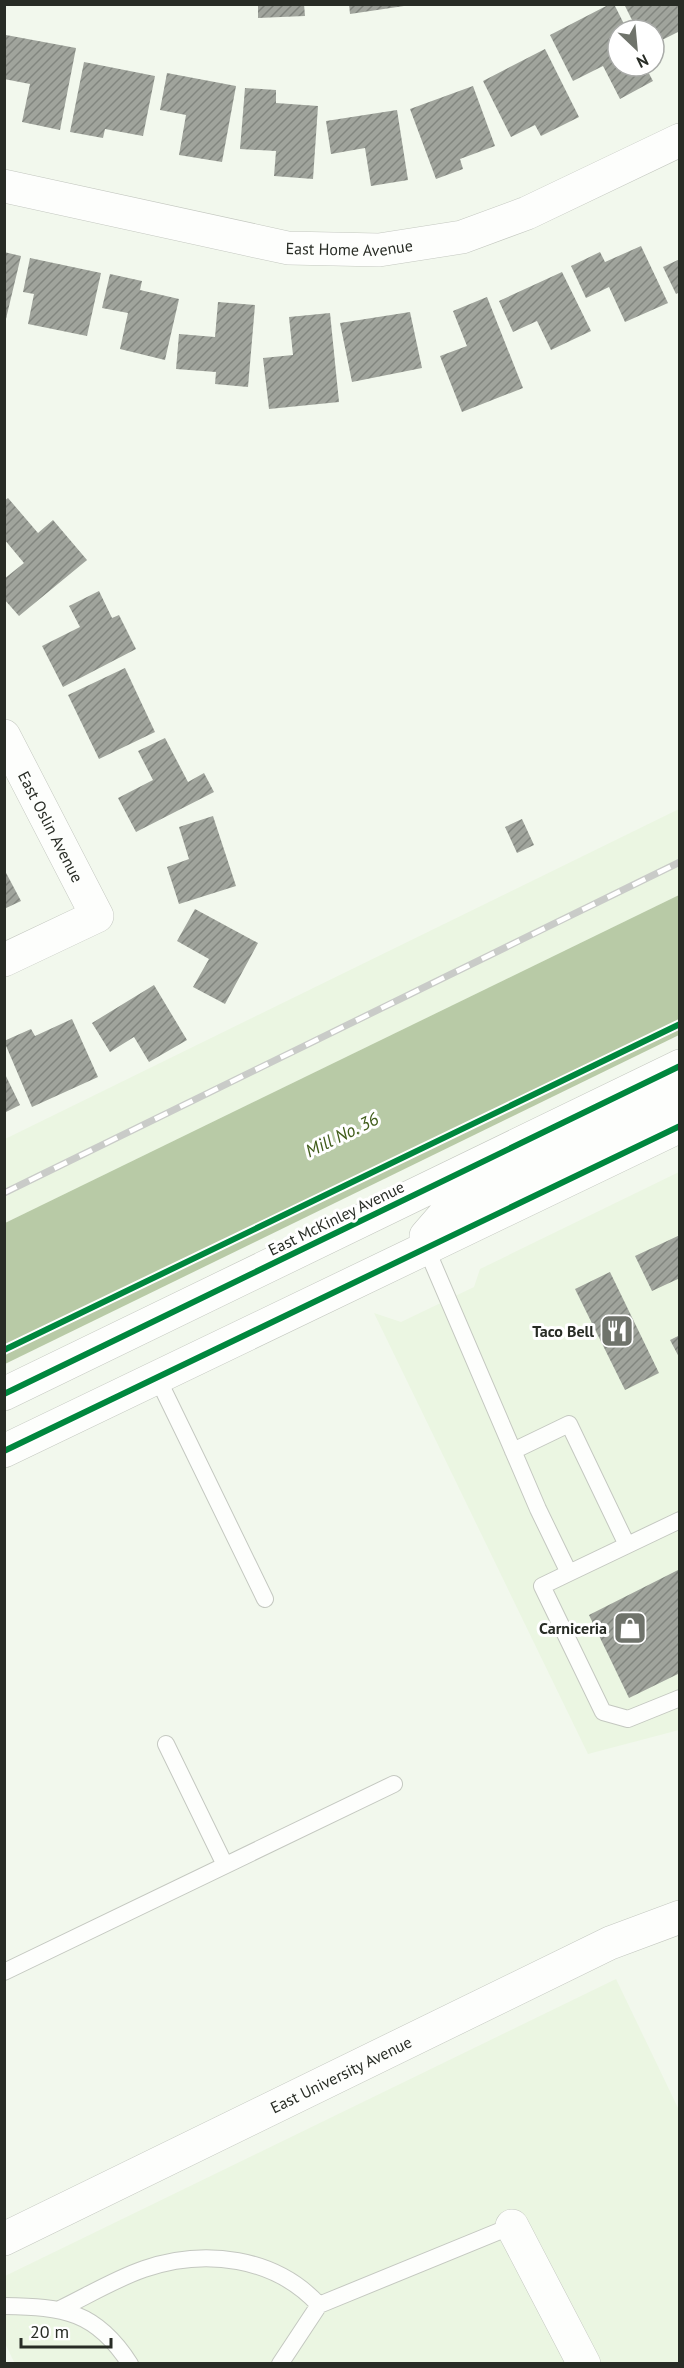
<svg xmlns="http://www.w3.org/2000/svg" width="684" height="2368" font-family="'PT Sans',sans-serif">
  <style>
    .built { fill: #ebf6e2 }
    .water { fill: #b8caa6 }
    .building { fill: url(#building-hatch) }
    .lines { fill: none; stroke-linecap: round; stroke-linejoin: round }
    .lane-casing { stroke: #c4c8c0; stroke-width: 18 }
    .street-casing { stroke: #c4c8c0; stroke-width: 34 }
    .primary-casing { stroke: #c4c8c0; stroke-width: 34 }
    .lane { stroke: #fdfefc; stroke-width: 16 }
    .street { stroke: #fdfefc; stroke-width: 33 }
    .primary { stroke: #fdfefc; stroke-width: 33 }
    .rail-casing { stroke: #c9cbc8; stroke-width: 7 }
    .rail { stroke: #fff; stroke-width: 4.5; stroke-dasharray: 14; stroke-linecap: butt }
    .cycleway-casing { stroke: #fff; stroke-width: 10 }
    .cycleway { stroke: #00873e; stroke-width: 6 }
    .labels { text-anchor: middle; stroke-width: 6; stroke-linejoin: round; paint-order: stroke }
    .street-label { font-size: 16px; fill: #282c25; stroke: #fff }
    .poi-label { font-size: 16px; font-weight: bold; fill: #282c25; stroke: #fff; text-anchor: end }
    .water-label { font-size: 18px; font-style: italic; fill: #415d1b; stroke: #fff }
  </style>
  <defs>
    <pattern id="building-hatch" width="6" height="6" patternUnits="userSpaceOnUse" patternTransform="scale(1.5)"><rect width="6" height="6" fill="#a0a49c"/><path d="M-1 1l2-2M0 6l6-6M5 7l2-2" fill="none" stroke="#82867f"/></pattern>
  </defs>
  <rect width="100%" height="100%" fill="#f2f8ed"/>
  <path class="built" d="M 679,809 L 679,895 L 5,1223 L 5,1139 Z
    M 679,1172 L 679,1730 L 588,1754 L 374,1313 L 401,1322 L 474,1287 L 480,1269 Z
    M 616,1979 L 679,2110 L 679,2363 L 15,2364 L 5,2343 L 5,2276 Z"/>
  <path class="water" d="M 679,895 L 679,1035 L 5,1364 L 5,1223 Z"/>
  <path class="building" d="M 258,4 L 304,4 L 305,16 L 258,18 Z
    M 349,4 L 404,4 L 404,6 L 350,14 Z
    M 610,4 L 614,4 L 627,30 L 618,30 L 618,66 L 645,66 L 653,81 L 620,99 L 603,66 L 573,81 L 550,35 Z
    M 624,4 L 680,4 L 680,31 L 654,44 L 654,30 L 637,30 Z
    M 6,35 L 76,48 L 60,130 L 22,122 L 30,84 L 4,79 Z
    M 545,49 L 579,117 L 541,136 L 535,125 L 511,137 L 483,81 Z
    M 84,62 L 155,76 L 143,136 L 105,129 L 103,138 L 70,132 Z
    M 167,73 L 236,86 L 222,162 L 179,155 L 186,115 L 160,110 Z
    M 473,86 L 495,146 L 460,159 L 463,169 L 436,179 L 410,109 Z
    M 245,88 L 276,90 L 276,103 L 318,106 L 313,179 L 274,176 L 276,151 L 240,149 Z
    M 397,110 L 408,180 L 371,186 L 365,148 L 331,154 L 326,121 Z
    M 641,246 L 668,303 L 625,322 L 609,287 L 586,298 L 571,266 L 600,252 L 605,262 Z
    M 4,252 L 21,256 L 5,323 L 4,323 Z
    M 30,258 L 101,273 L 87,336 L 28,324 L 34,294 L 23,292 Z
    M 680,259 L 680,292 L 676,294 L 663,267 Z
    M 562,272 L 591,331 L 551,350 L 537,321 L 513,332 L 499,301 Z
    M 110,274 L 142,281 L 140,290 L 179,299 L 165,360 L 120,349 L 128,313 L 102,308 Z
    M 487,297 L 523,388 L 462,412 L 440,356 L 467,346 L 453,311 Z
    M 218,302 L 255,305 L 248,387 L 215,384 L 216,372 L 176,369 L 179,334 L 215,337 Z
    M 410,312 L 422,368 L 352,382 L 340,323 Z
    M 330,313 L 339,402 L 269,409 L 263,358 L 293,355 L 289,317 Z
    M 8,498 L 38,533 L 53,520 L 87,560 L 19,616 L 4,599 L 4,579 L 24,563 L 4,539 L 4,501 Z
    M 99,591 L 112,618 L 119,615 L 136,649 L 63,687 L 42,646 L 80,627 L 69,606 Z
    M 125,668 L 155,732 L 99,759 L 68,695 Z
    M 165,738 L 188,782 L 204,773 L 214,792 L 136,832 L 118,798 L 153,780 L 138,751 Z
    M 213,816 L 236,886 L 179,904 L 167,867 L 189,859 L 179,827 Z
    M 522,819 L 534,845 L 517,853 L 505,827 Z
    M 4,869 L 21,901 L 4,909 Z
    M 195,909 L 258,943 L 225,1004 L 193,987 L 209,959 L 177,941 Z
    M 154,985 L 187,1040 L 149,1062 L 134,1037 L 110,1052 L 92,1023 Z
    M 72,1019 L 98,1077 L 32,1107 L 4,1041 L 31,1029 L 35,1036 Z
    M 4,1072 L 20,1105 L 4,1113 Z
    M 680,1235 L 680,1278 L 652,1291 L 635,1256 Z
    M 610,1272 L 659,1373 L 625,1390 L 575,1289 Z
    M 680,1335 L 680,1359 L 670,1340 Z
    M 680,1569 L 680,1673 L 629,1698 L 589,1615 Z"/>
  <g class="lines">
    <g class="lane-casing">
      <path id="lane" d="M 427,1250 L 538,1509 L 569,1573 L 680,1520
        M 157,1377 L 265,1599
        M 513,1451 L 569,1424 L 627,1545
        M 569,1573 L 542,1586 L 603,1712 L 628,1719 L 680,1698
        M 166,1744 L 225,1865
        M 4,1972 L 394,1784
        M 4,2306 C 64,2307 96,2311 130,2364
        M 60,2309 C 87,2296 115,2279 144,2269 C 205,2248 275,2257 319,2305
        M 280,2364 L 319,2305 L 512,2226"/>
    </g>
    <g class="street-casing">
      <g id="street">
        <path id="s1" d="M 4,186 L 288,248 L 379,250 L 462,237 L 527,213 L 680,140"/>
        <path id="s2" d="M 4,736 L 97,916 L 4,960"/>
        <path d="M 512,2226 L 584,2364"/>
        <path id="s3" d="M 4,2239 L 610,1943 L 680,1917"/>
      </g>
    </g>
    <g class="primary-casing">
      <path id="primary" d="M 427,1250 L 426,1236 L 446,1213 L 680,1097
        M 4,1394 L 680,1066
        M 4,1451 L 680,1126"/>
    </g>
    <use href="#lane" class="lane"/>
    <use href="#street" class="street"/>
    <use href="#primary" class="primary"/>
    <g class="rail-casing">
      <path id="rail" d="M 4,1193 L 680,862"/>
    </g>
    <use href="#rail" class="rail"/>
    <g class="cycleway-casing">
      <path id="cycleway" d="M 4,1350 L 680,1024
        M 4,1394 L 680,1066
        M 4,1451 L 680,1126"/>
    </g>
    <use href="#cycleway" class="cycleway"/>
  </g>
  <defs>
    <g id="restaurant-square" transform="scale(1.725)"><rect x="-9" y="-9" width="18" height="18" rx="4" fill="#6f736b" stroke="#fff"/><path d="M-5-6h1v4h1v-4h1v4h1v-4h1v5L-1.5 .5V6h-2V.5L-5-1ZM5-6V6H3V1.5H1.5Q1.5-4 5-6Z" fill="#fff"/></g>
    <g id="shop-square" transform="scale(1.725)"><rect x="-9" y="-9" width="18" height="18" rx="4" fill="#6f736b" stroke="#fff"/><path d="M-5-2.5h2.3a2.7 3.5 0 0 1 5.4 0H5L5.5 6h-11ZM-1.5-2.5h3a1.5 2.3 0 0 0-3 0Z" fill="#fff"/></g>
  </defs>
  <g fill-rule="evenodd">
    <use href="#restaurant-square" x="617" y="1331"/>
    <use href="#shop-square" x="630" y="1628"/>
  </g>
  <g class="labels">
    <g class="street-label">
      <text dy="6" stroke="none"><textPath href="#s1" startOffset="352">East Home Avenue</textPath></text>
      <text dy="6" stroke="none"><textPath href="#s2" startOffset="102">East Oslin Avenue</textPath></text>
      <text transform="translate(336 1218) rotate(-26)" y="6">East McKinley Avenue</text>
      <text dy="6" stroke="none"><textPath href="#s3" startOffset="375">East University Avenue</textPath></text>
    </g>
    <g class="poi-label">
      <text x="594" y="1337">Taco Bell</text>
      <text x="607" y="1634">Carniceria</text>
    </g>
    <g class="water-label">
      <text transform="translate(342 1135) rotate(-26)" y="6">Mill No. 36</text>
    </g>
  </g>
  <rect width="684" height="2368" fill="none" stroke="#282c25" stroke-width="12"/>
  <g transform="translate(636 48) rotate(154)"><circle r="28" fill="#ffffff" stroke="#a9aba8" stroke-width="1.5"/>
  <path d="M0-4.5L10 22L0 15L-10 22Z" fill="#6f736b"/>
  <text y="-9" font-size="16" font-weight="bold" text-anchor="middle" fill="#282c25">N</text>
  </g>
  <path d="M21 2338v9h90v-9" fill="none" stroke="#282c25" stroke-width="3"/>
  <text x="30" y="2338" font-size="18" fill="#282c25" stroke="#ffffff" stroke-width="4.5" paint-order="stroke">20 m</text>
</svg>
